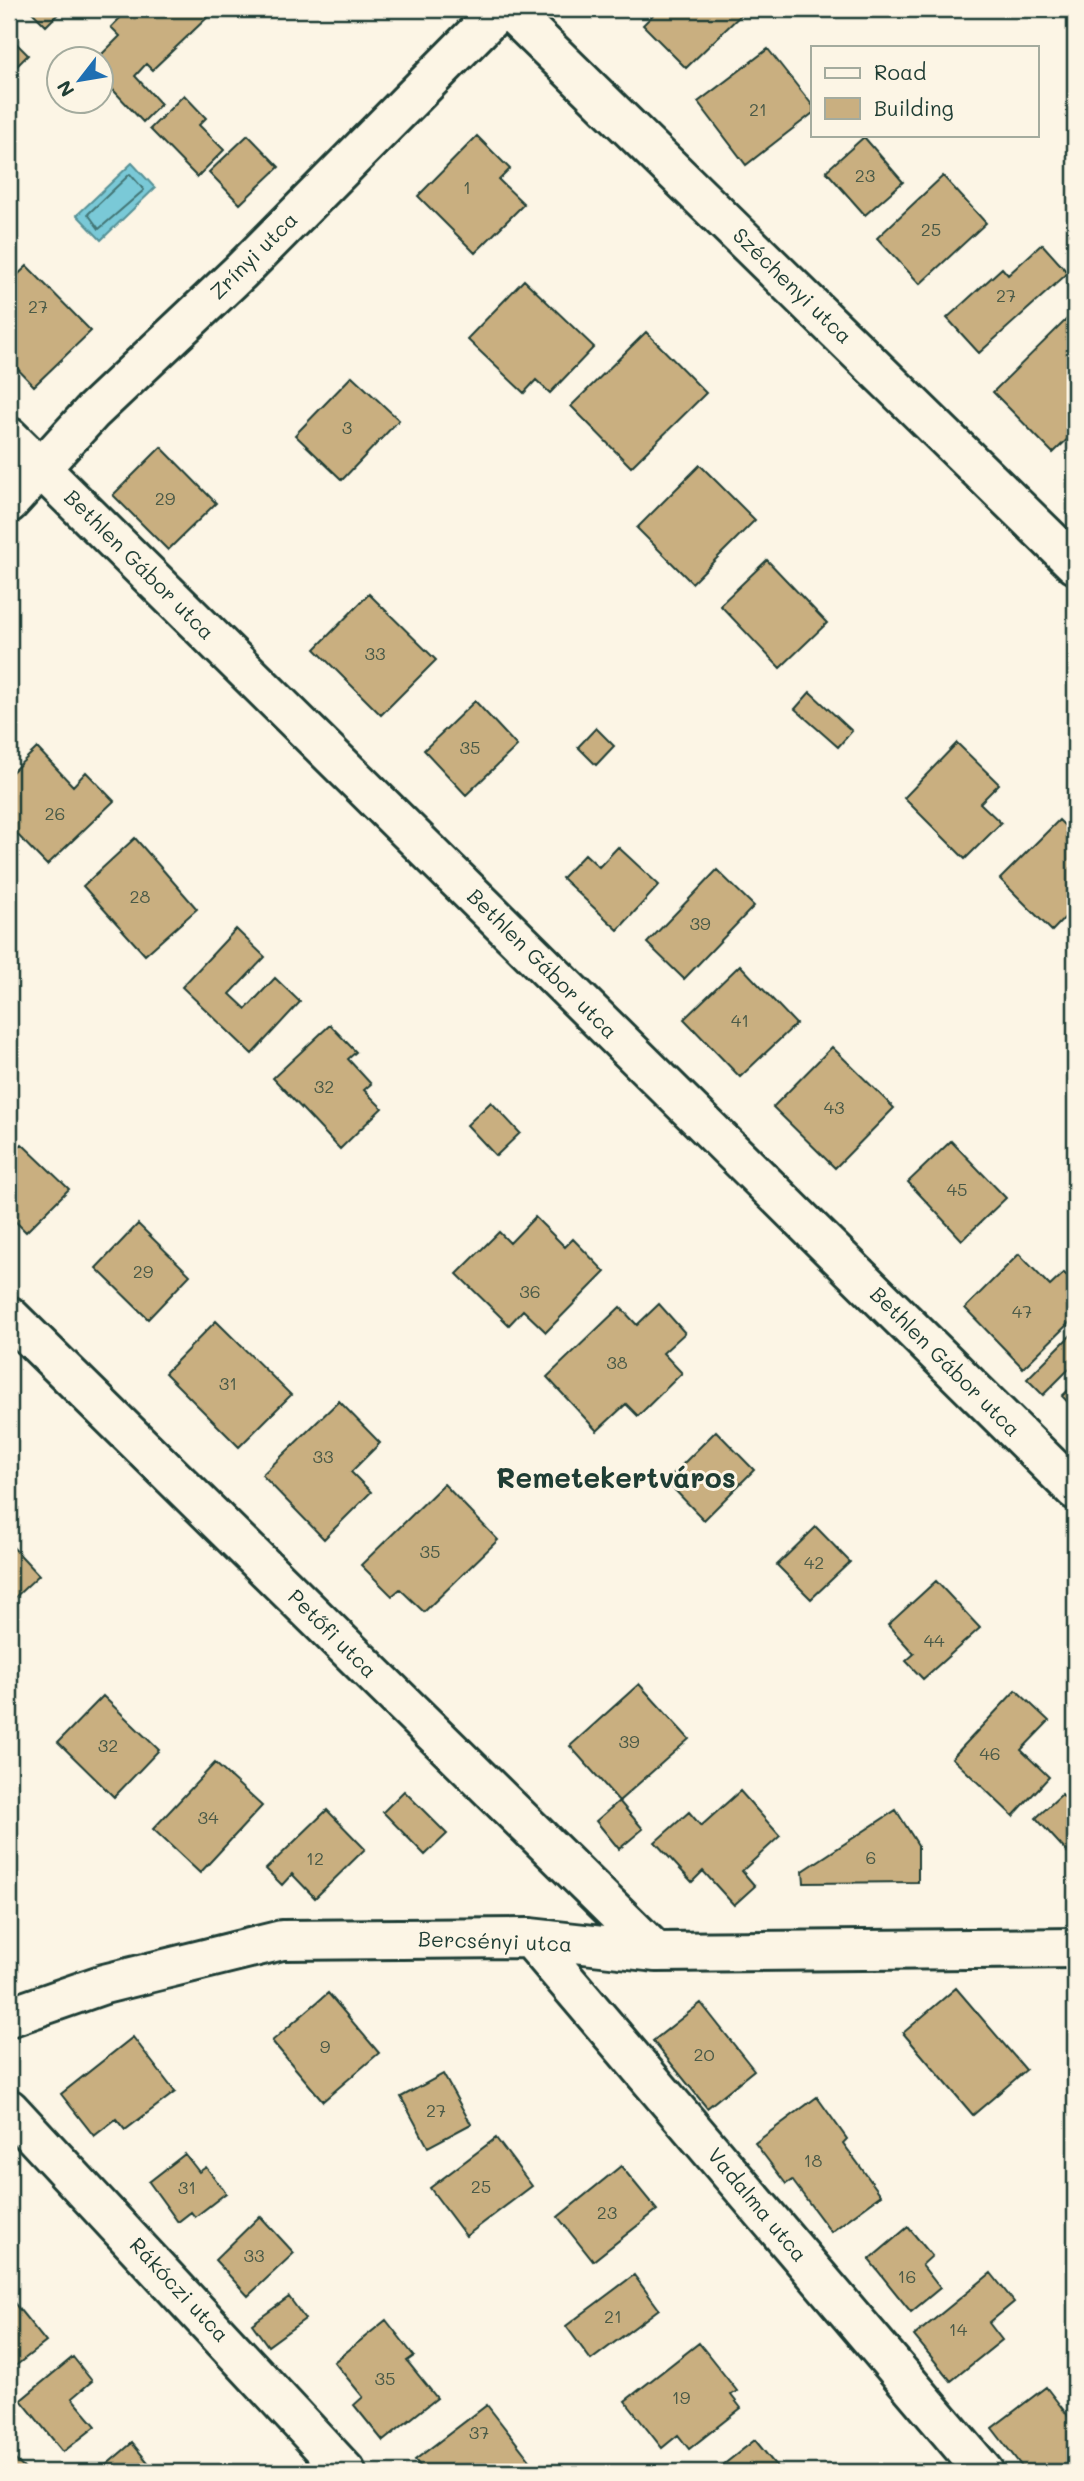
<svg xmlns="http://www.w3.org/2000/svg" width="1084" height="2481" font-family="Mali,sans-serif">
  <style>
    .water { fill: #7ac9d7; stroke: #569196; stroke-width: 2 }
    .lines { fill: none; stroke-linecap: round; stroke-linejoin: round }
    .shore { stroke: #437575; stroke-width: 2 }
    .building { fill: #c9af80; stroke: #1f3d34; stroke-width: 2 }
    .minor-casing { stroke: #1f3d34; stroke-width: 44 }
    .minor { stroke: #fcf5e5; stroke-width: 38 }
    .labels { text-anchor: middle; stroke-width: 6; stroke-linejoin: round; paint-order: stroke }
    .number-label { font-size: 18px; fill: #4a5a47 }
    .street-label { font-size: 21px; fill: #1f3d34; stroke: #fcf5e5 }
    .district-label { font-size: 28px; font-weight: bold; fill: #1f3d34; stroke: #fcf5e5 }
  </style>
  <rect width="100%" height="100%" fill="#fcf5e5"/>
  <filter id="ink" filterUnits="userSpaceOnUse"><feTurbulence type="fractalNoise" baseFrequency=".0143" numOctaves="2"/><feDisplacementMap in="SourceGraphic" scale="14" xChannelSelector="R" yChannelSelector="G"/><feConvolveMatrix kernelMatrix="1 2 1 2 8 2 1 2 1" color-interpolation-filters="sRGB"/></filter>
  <g filter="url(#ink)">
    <path class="water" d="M 132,163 L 155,188 L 101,240 L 77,215 Z"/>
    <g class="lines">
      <path class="shore" d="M 130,174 L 144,190 L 99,229 L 88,214 Z"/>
    </g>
    <path class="building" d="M 29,9 L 63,9 L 46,26 Z
      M 129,9 L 207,9 L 212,13 L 152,70 L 146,64 L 135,76 L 161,104 L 143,122 L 102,78 L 102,60 L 96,60 L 120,36 L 111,27 Z
      M 659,9 L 747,9 L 686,68 L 643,25 Z
      M 9,36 L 28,55 L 9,74 Z
      M 768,49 L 813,106 L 813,113 L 746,165 L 698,102 Z
      M 184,95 L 206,118 L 199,125 L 224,150 L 197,177 L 150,129 Z
      M 248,135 L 279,167 L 240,204 L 209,172 Z
      M 477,136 L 510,169 L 499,180 L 524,204 L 475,253 L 418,196 Z
      M 864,137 L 903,182 L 865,215 L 826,171 Z
      M 943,176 L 986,223 L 920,284 L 877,238 Z
      M 1042,244 L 1068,273 L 979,353 L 947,318 L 1002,268 L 1008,275 Z
      M 27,266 L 91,331 L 34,386 L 9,360 L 9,283 Z
      M 524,280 L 594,347 L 550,393 L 536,380 L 524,393 L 467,339 Z
      M 1073,313 L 1075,432 L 1053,453 L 993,392 Z
      M 646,332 L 706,393 L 631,467 L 571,406 Z
      M 352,376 L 399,420 L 342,480 L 295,435 Z
      M 161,447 L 216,503 L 168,550 L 113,495 Z
      M 700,465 L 755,520 L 692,583 L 637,528 Z
      M 767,560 L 827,623 L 780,668 L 720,605 Z
      M 369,594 L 436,660 L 381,715 L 315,649 Z
      M 810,692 L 852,731 L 838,747 L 795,709 Z
      M 475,701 L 517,746 L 466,795 L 424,750 Z
      M 596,728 L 614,746 L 596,765 L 578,747 Z
      M 957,743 L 999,784 L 980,803 L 1001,823 L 965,859 L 904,798 Z
      M 37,748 L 73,786 L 86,772 L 114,801 L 47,865 L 9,826 L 9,775 Z
      M 1059,820 L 1075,836 L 1075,907 L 1052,931 L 1000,879 Z
      M 135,838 L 197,909 L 145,955 L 83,886 Z
      M 618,847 L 659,885 L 618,930 L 562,878 L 585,854 L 599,867 Z
      M 717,870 L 754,906 L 684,979 L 647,943 Z
      M 236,929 L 265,957 L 230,994 L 246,1009 L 275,978 L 300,1002 L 252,1054 L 182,987 Z
      M 740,965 L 796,1024 L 740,1077 L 684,1019 Z
      M 330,1025 L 356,1052 L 348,1059 L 371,1084 L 364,1090 L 382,1108 L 340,1149 L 273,1078 Z
      M 832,1047 L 894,1108 L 835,1168 L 773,1107 Z
      M 491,1102 L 520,1133 L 496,1156 L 467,1125 Z
      M 951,1141 L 1006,1198 L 962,1240 L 908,1182 Z
      M 22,1144 L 69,1189 L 26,1232 L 9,1215 L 9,1158 Z
      M 535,1217 L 565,1247 L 573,1239 L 605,1272 L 546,1332 L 523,1310 L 509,1325 L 457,1274 L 499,1232 L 510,1243 Z
      M 138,1224 L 190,1275 L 148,1319 L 96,1268 Z
      M 1019,1254 L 1050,1286 L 1064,1273 L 1075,1284 L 1075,1317 L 1023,1368 L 965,1308 Z
      M 659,1304 L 685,1333 L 663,1353 L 682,1373 L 638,1416 L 626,1404 L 597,1431 L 547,1377 L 620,1307 L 637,1325 Z
      M 216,1321 L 291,1395 L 239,1447 L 165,1373 Z
      M 1075,1331 L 1075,1363 L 1043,1395 L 1027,1379 Z
      M 1075,1384 L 1075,1410 L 1062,1396 Z
      M 339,1401 L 380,1443 L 351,1472 L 371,1492 L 324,1539 L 262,1475 Z
      M 716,1431 L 754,1470 L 704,1520 L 666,1481 Z
      M 444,1484 L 498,1540 L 424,1612 L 400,1589 L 392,1596 L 361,1565 Z
      M 816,1527 L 850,1562 L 811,1599 L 777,1565 Z
      M 9,1543 L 39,1575 L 9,1603 Z
      M 936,1581 L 980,1628 L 923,1679 L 906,1661 L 914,1654 L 888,1625 Z
      M 639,1684 L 689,1739 L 619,1801 L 570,1746 Z
      M 1016,1690 L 1049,1721 L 1021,1750 L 1049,1777 L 1013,1816 L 952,1758 Z
      M 103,1696 L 159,1750 L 114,1797 L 58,1742 Z
      M 215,1763 L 262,1806 L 200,1873 L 153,1829 Z
      M 404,1791 L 447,1834 L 425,1855 L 383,1812 Z
      M 740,1791 L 780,1836 L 742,1871 L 755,1886 L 734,1905 L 703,1871 L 692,1882 L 655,1842 L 689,1812 L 701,1826 Z
      M 1062,1794 L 1075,1808 L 1075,1844 L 1067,1852 L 1036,1818 Z
      M 619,1801 L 643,1829 L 619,1849 L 596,1821 Z
      M 327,1810 L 365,1849 L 315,1898 L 292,1874 L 282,1885 L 266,1869 Z
      M 896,1810 L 918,1845 L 918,1882 L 804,1883 L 803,1871 Z
      M 956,1988 L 1026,2070 L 973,2115 L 903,2033 Z
      M 328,1993 L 379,2053 L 323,2101 L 272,2041 Z
      M 701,2003 L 754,2070 L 707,2108 L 653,2041 Z
      M 133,2037 L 175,2092 L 125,2130 L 116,2119 L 94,2136 L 61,2094 Z
      M 443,2074 L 471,2124 L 428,2147 L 401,2097 Z
      M 817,2097 L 847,2139 L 843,2143 L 881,2195 L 831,2232 L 792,2180 L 786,2184 L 755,2143 Z
      M 496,2138 L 532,2186 L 466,2236 L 430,2188 Z
      M 185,2154 L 199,2172 L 206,2167 L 226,2193 L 195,2217 L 191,2212 L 178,2222 L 149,2182 Z
      M 621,2166 L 657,2210 L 593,2261 L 558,2217 Z
      M 260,2216 L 294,2253 L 248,2296 L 215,2260 Z
      M 908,2227 L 932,2256 L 922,2265 L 940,2288 L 911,2312 L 869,2260 Z
      M 991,2273 L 1014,2302 L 989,2323 L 1002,2340 L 951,2381 L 914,2336 Z
      M 634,2275 L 659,2309 L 591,2360 L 566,2326 Z
      M 289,2297 L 305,2319 L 268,2346 L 252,2324 Z
      M 11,2299 L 46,2342 L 9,2371 L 9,2300 Z
      M 386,2320 L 414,2356 L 407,2361 L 437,2398 L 383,2441 L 354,2405 L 363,2397 L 334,2362 Z
      M 699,2343 L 737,2391 L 731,2395 L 741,2408 L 689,2449 L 678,2435 L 662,2448 L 625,2401 Z
      M 73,2357 L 92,2381 L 72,2398 L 96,2426 L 63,2452 L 21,2400 Z
      M 1046,2387 L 1075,2425 L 1075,2472 L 1026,2472 L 992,2428 Z
      M 487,2405 L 532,2463 L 520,2472 L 425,2472 L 415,2460 Z
      M 755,2440 L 781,2472 L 714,2472 Z
      M 132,2443 L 156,2472 L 98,2472 Z
      M 9,2454 L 28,2472 L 9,2472 Z"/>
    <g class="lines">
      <g class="minor-casing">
        <path id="minor" d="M 508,9 L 1075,564
          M 9,437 L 1075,1490
          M 9,503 L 92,412 L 240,272 L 500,9
          M 9,1316 L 656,1952
          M 530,1938 L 984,2472
          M 9,2017 L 104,1984 L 282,1940 L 530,1938 L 656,1952 L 1075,1948
          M 9,2109 L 346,2472"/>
      </g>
      <use href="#minor" class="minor"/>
    </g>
  </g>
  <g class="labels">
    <g class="number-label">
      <text x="758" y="116">21</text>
      <text x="865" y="182">23</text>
      <text x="467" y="194">1</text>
      <text x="931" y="236">25</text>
      <text x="1006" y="302">27</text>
      <text x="38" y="313">27</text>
      <text x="347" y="434">3</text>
      <text x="165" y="505">29</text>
      <text x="375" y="660">33</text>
      <text x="470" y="754">35</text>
      <text x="55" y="820">26</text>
      <text x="140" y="903">28</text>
      <text x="700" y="930">39</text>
      <text x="740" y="1027">41</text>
      <text x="324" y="1093">32</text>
      <text x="834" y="1114">43</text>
      <text x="957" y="1196">45</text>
      <text x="143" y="1278">29</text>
      <text x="530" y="1298">36</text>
      <text x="1022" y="1318">47</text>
      <text x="617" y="1369">38</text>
      <text x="228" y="1390">31</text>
      <text x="323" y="1463">33</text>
      <text x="430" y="1558">35</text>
      <text x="814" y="1569">42</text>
      <text x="934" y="1647">44</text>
      <text x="629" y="1748">39</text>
      <text x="108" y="1752">32</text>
      <text x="990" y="1760">46</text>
      <text x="208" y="1824">34</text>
      <text x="871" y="1864">6</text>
      <text x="315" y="1865">12</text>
      <text x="325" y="2053">9</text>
      <text x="704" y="2061">20</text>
      <text x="436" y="2117">27</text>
      <text x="813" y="2167">18</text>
      <text x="481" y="2193">25</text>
      <text x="187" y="2194">31</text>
      <text x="607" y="2219">23</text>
      <text x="254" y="2262">33</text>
      <text x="907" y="2283">16</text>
      <text x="613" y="2323">21</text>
      <text x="958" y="2336">14</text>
      <text x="385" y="2385">35</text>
      <text x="681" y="2404">19</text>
      <text x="479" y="2439">37</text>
    </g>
    <g class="street-label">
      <text transform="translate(254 256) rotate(-45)" y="7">Zrínyi utca</text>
      <text transform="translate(792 286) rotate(44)" y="7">Széchenyi utca</text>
      <text transform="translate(139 565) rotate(45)" y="7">Bethlen Gábor utca</text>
      <text transform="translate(542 964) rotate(45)" y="7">Bethlen Gábor utca</text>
      <text transform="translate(945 1362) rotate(45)" y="7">Bethlen Gábor utca</text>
      <text transform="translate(332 1634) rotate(45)" y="7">Petőfi utca</text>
      <text transform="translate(495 1942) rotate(2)" y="7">Bercsényi utca</text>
      <text transform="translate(757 2205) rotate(50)" y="7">Vadalma utca</text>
      <text transform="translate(179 2290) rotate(47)" y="7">Rákóczi utca</text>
    </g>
    <g class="district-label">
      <text x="616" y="1488">Remetekertváros</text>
    </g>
  </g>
  <rect width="1084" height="2481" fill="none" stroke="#fcf5e5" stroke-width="35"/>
  <rect x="18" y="18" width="1049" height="2446" fill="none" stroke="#1f3d34" stroke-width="2.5" filter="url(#ink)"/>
  <rect x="811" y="46" width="228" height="91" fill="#fcf5e5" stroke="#a4ab9e" stroke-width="2"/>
  <rect x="825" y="68" width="35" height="10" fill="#fcf5e5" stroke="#a4ab9e" stroke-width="2"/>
  <text x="874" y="80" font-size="21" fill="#1f3d34">Road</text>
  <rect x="825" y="98" width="35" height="21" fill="#c9af80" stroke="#a4ab9e" stroke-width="2"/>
  <text x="874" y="116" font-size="21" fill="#1f3d34">Building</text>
  <g transform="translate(80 80) rotate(239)"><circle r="33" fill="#fcf5e5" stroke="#a4ab9e" stroke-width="2"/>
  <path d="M0-5L12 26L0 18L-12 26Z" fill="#1f6fb2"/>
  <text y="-10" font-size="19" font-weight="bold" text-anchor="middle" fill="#1f3d34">N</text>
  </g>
</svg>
